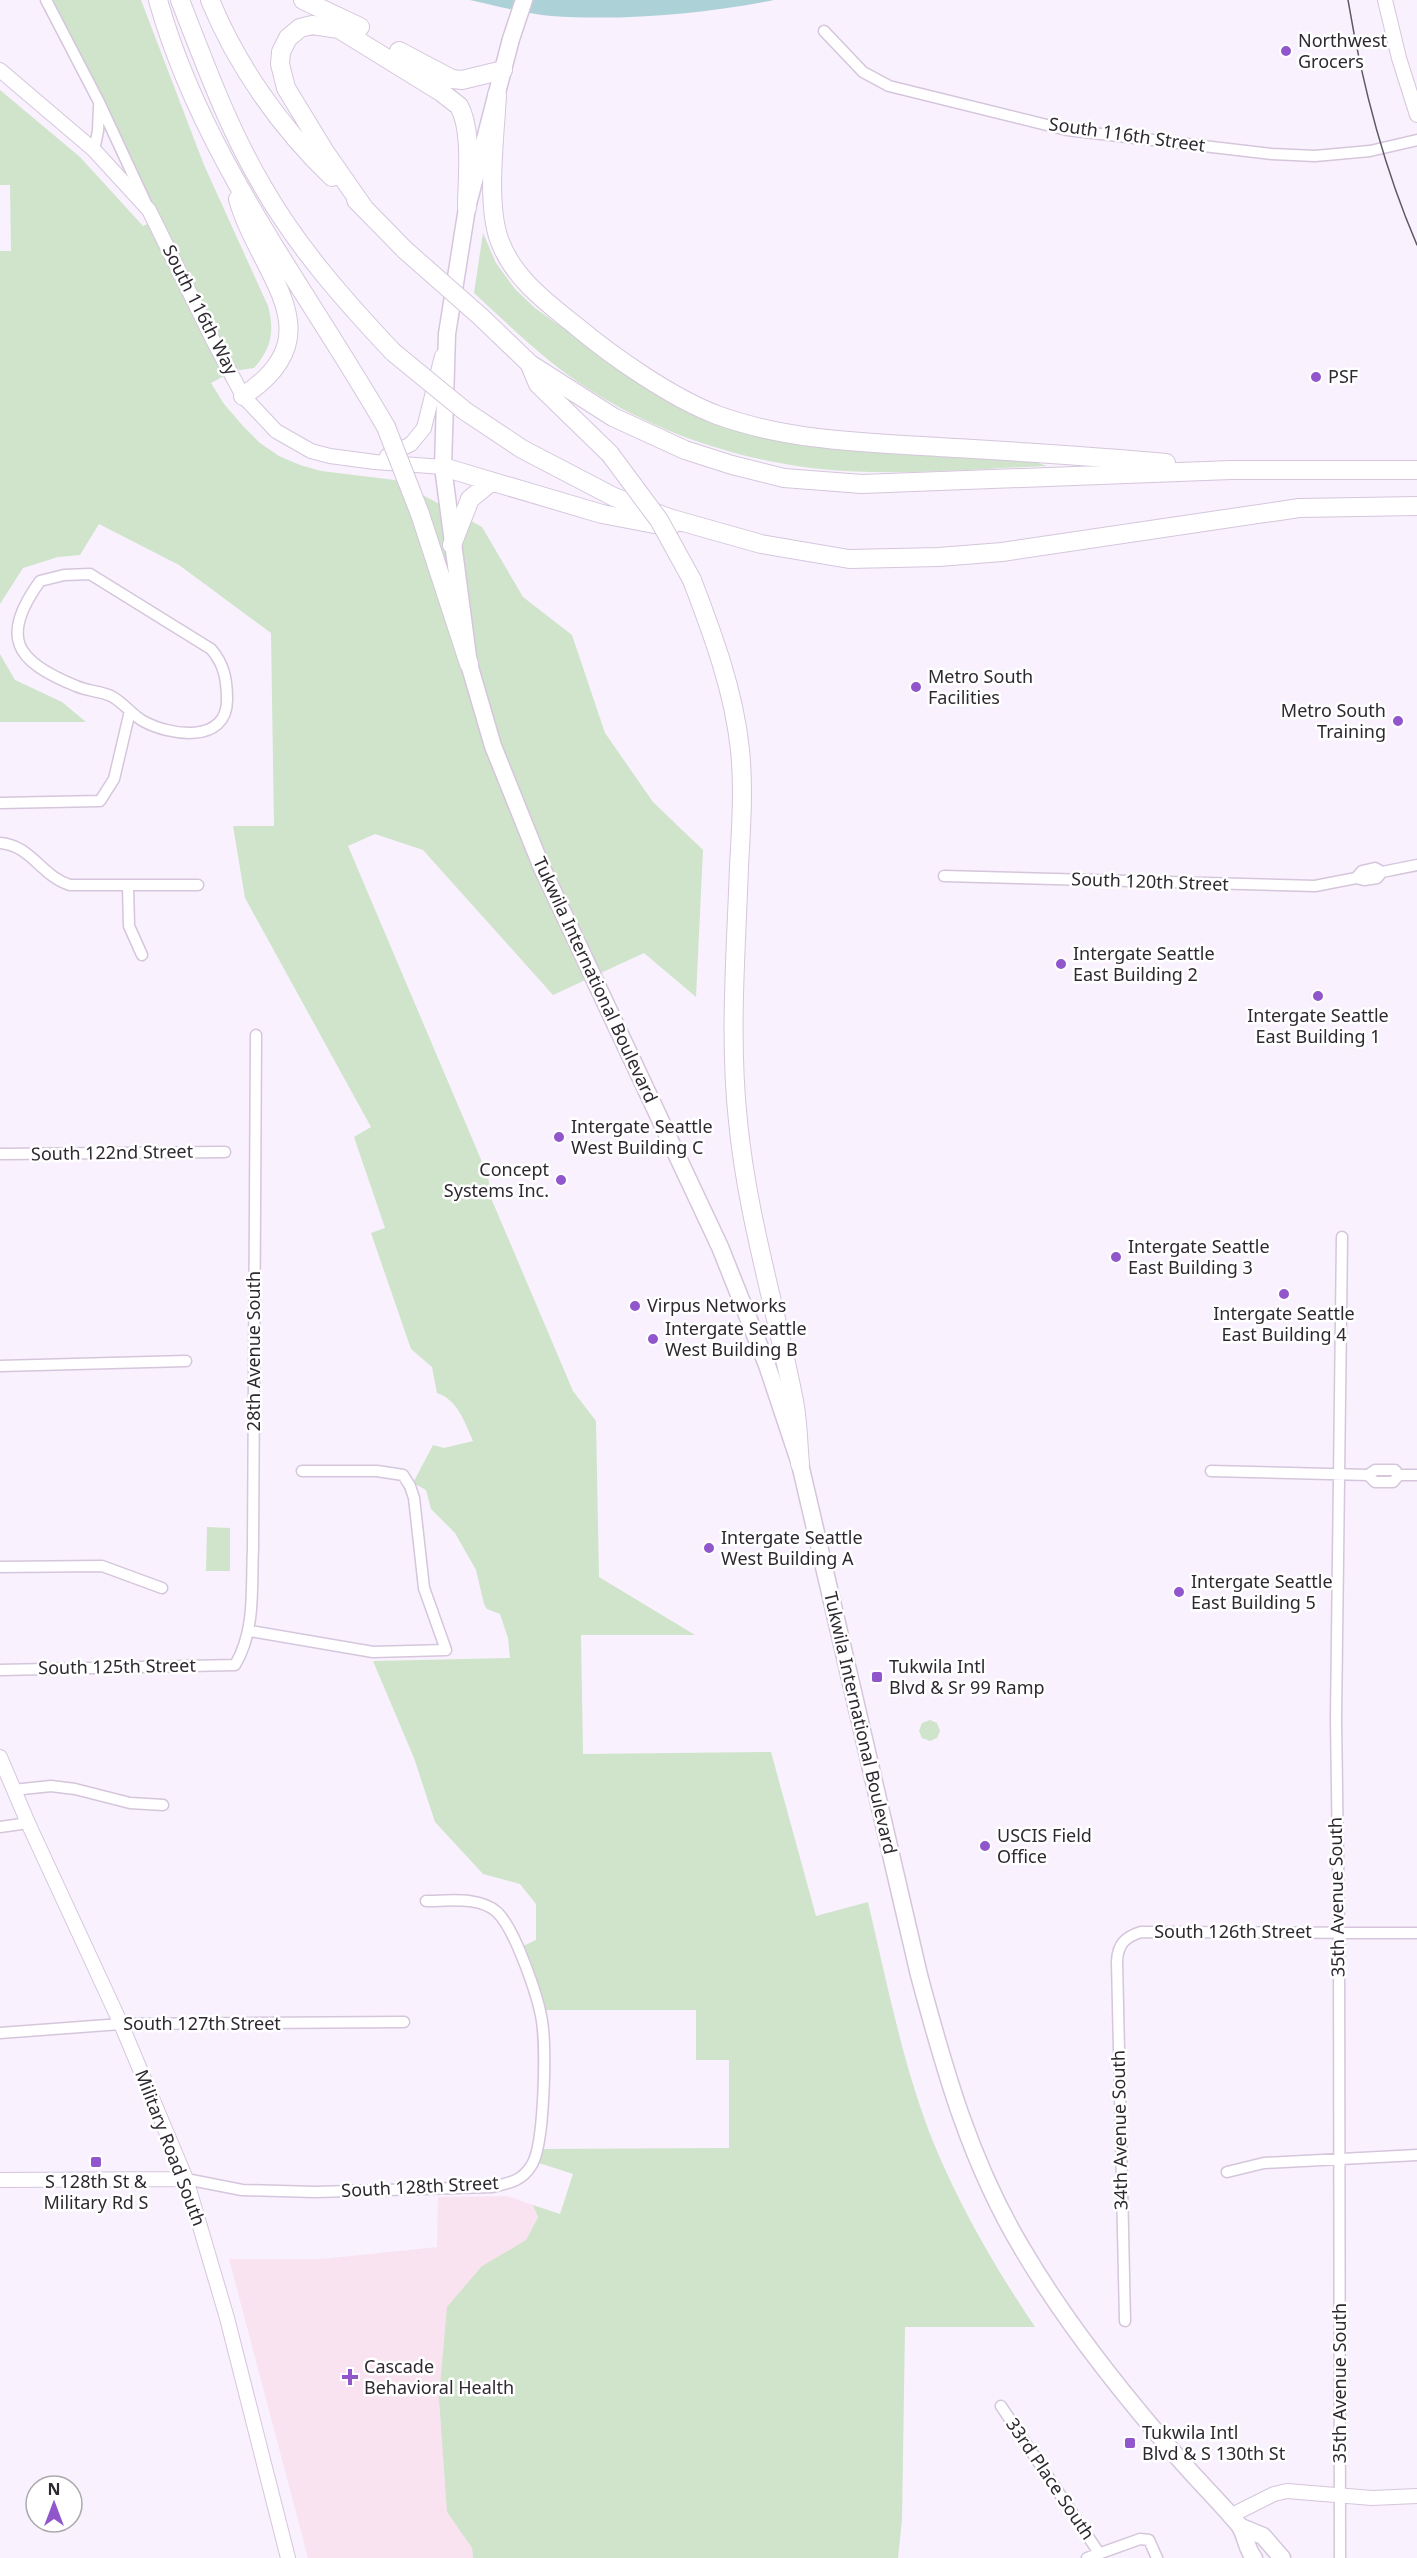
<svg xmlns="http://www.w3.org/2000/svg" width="1417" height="2558" font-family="'Noto Sans',sans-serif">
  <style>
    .medical { fill: #f9e3f1 }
    .green { fill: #cfe4cb }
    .water { fill: #acd2d8 }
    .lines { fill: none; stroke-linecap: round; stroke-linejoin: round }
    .street-casing { stroke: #d5c6dc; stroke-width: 13 }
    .secondary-casing { stroke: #d5c6dc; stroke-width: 16 }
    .primary-casing { stroke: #d5c6dc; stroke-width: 19 }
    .highway-casing { stroke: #d5c6dc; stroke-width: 20 }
    .street { stroke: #fff; stroke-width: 10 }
    .secondary { stroke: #fff; stroke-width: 14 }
    .primary { stroke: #fff; stroke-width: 16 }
    .highway { stroke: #fff; stroke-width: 18 }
    .tram { stroke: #5f5861; stroke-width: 1.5 }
    .highway-bridge-casing { stroke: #d5c6dc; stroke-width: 20; stroke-linecap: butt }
    .highway-bridge { stroke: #fff; stroke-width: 18 }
    .poi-dot { fill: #9155cc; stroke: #fff; stroke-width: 2 }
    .labels { text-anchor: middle; stroke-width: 5; stroke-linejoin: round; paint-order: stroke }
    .poi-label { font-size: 18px; fill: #2e2830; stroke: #fff; text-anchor: start }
    .street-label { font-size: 18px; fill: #2e2830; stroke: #fff }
  </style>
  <rect width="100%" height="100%" fill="#f9f1fe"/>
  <path class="medical" d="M 507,2196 L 533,2205 L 538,2216 L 526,2240 L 482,2266 L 447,2512 L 472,2548 L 473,2558 L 308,2558 L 229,2259 L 322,2259 L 437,2247 L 438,2197 Z"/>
  <path class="green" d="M 54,0 L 141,0 L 204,165 L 268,306 C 275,331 271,349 254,368 L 233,371 L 211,383 L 224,404 L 243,426 L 260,443 L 279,456 L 300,465 L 321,471 L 395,480 L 482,527 L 523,597 L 572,635 L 605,733 L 653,802 L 703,850 L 696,997 L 644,953 L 553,995 L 423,850 L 375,834 L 348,846 L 488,1176 L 491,1198 L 573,1391 L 596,1421 L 599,1577 L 695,1635 L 581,1635 L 583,1754 L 771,1752 L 816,1916 L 868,1902 C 887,1983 903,2067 934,2144 C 961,2209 996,2269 1035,2327 L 905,2327 L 902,2519 L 898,2558 L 473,2558 L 472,2548 L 447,2512 L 439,2398 L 447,2307 L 482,2266 L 526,2240 L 538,2217 L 533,2205 L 560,2214 L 573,2174 L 536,2162 L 540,2149 L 729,2148 L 729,2060 L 696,2060 L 696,2010 L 540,2010 L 519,1948 L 536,1940 L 536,1904 L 520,1884 L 483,1874 L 435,1822 L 414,1758 L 373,1661 L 510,1658 L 508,1638 L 500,1614 L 487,1609 L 484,1604 L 476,1570 L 455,1533 L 431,1509 L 426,1490 L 413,1483 L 433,1445 L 444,1448 L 473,1441 C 465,1423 458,1400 437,1393 L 432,1367 L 411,1349 L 371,1233 L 385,1228 L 354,1137 L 371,1127 L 245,898 L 233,826 L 274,826 L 271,633 L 179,565 L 99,524 L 80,555 L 58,557 L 23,568 L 0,604 L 0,251 L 11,251 L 10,185 L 0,185 L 0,90 L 80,157 L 143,226 L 158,219 L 51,1 Z
    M 483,233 L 496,263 L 515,289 L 535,308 L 600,355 L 694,411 L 916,454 L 1035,462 L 1047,466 C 970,469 888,477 811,468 C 730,458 645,428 578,382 C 540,356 508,324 474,293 Z
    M 0,654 L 15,680 L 62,702 L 86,722 L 0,722 Z
    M 207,1527 L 230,1528 L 230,1571 L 206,1571 Z
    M 930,1720 L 937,1723 L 940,1731 L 937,1738 L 930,1741 L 922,1738 L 919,1731 L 922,1723 Z"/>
  <path class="water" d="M 470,0 L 774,0 C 704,14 622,21 551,16 C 524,13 496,6 470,0 Z"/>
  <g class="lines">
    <g class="street-casing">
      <path id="street" d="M 46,0 L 99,102 L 145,201
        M 824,31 L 863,72 L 889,86 L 1067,130 L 1272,154 L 1315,156 L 1370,151 L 1417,140
        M 94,150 L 98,131 L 99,106
        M 90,574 L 211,649 C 224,664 227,679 227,700 C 227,744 170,736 143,721 C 132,715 123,702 111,696 C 100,691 87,691 76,686 C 14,661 0,637 40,581 L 64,575 Z
        M 0,803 L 100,801 L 114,779 L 130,711
        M 0,843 C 31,845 42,877 70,885 L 198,885
        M 944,876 L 1315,886 L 1356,878 L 1364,880 L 1377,878 L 1382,872 L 1417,865
        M 1356,878 L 1362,871 L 1375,868 L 1382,872
        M 128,886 L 129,926 L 142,955
        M 0,1154 L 225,1152
        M 0,1366 L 186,1361
        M 1211,1471 L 1368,1475 L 1375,1470 L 1395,1470 L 1399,1475 L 1417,1475
        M 1368,1475 L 1375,1482 L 1393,1482 L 1399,1475
        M 0,1567 L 102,1566 L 162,1588
        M 250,1631 L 373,1652 L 446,1650 L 424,1588 L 414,1498 L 410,1486 L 403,1475 L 377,1471 L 302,1471
        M 0,1670 L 235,1665 C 256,1630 251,1587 253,1548 L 256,1035
        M 13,1790 L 51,1786 L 75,1789 L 130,1803 L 163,1805
        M 0,1827 L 28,1823
        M 0,2033 L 121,2024 L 404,2022
        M 1227,2172 L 1264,2163 L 1417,2155
        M 186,2179 L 242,2190 L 315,2192 L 492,2187 C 509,2183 522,2181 531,2166 C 545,2147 546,2047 542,2021 C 538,1996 515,1929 497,1912 C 479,1896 448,1901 426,1901
        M 1125,2321 L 1117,1961 C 1118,1944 1125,1937 1141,1932 L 1417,1933
        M 1001,2406 L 1099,2553
        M 1087,2558 L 1140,2539 L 1149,2540 L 1157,2558
        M 1340,2558 L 1339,1932 L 1336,1719 L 1342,1237"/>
    </g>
    <g class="secondary-casing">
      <path id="secondary" d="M 1385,0 L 1399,58 L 1417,115
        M 0,70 L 94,150 L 149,210 L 214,342 L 243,396 L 276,431 L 311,451 L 330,456 L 375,462 L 443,467
        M 387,456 L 411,444 L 424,428 L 442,356
        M 0,1757 L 28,1823 L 121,2024 L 186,2179 L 227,2318 L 288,2558
        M 0,2180 L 186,2179
        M 1230,2516 L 1274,2494 L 1287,2491 L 1372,2498 L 1417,2496"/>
    </g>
    <g class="primary-casing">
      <path id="primary" d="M 524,0 L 511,39 L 467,208 L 447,334 L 443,467 L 469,664 L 493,746 L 542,868 L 720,1247 L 767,1365 L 800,1464 L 919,1975 C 945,2072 971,2164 1023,2250 C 1067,2325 1124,2396 1181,2461 C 1200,2483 1221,2503 1239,2525 C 1246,2535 1246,2549 1254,2558
        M 1241,2527 L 1263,2536 L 1282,2558"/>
    </g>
    <g class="highway-casing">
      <path id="highway" d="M 158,0 C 202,157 306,288 386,427
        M 180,0 C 205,64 228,128 263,187 C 298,248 345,301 393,352
        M 210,0 C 237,66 281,128 332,177
        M 303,0 L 360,27
        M 399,51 L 452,79 L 462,80 L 503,70
        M 497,95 C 495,135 486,202 499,239 C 512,277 546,302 576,326 C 613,357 672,398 717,415 C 783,439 853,442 922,446 C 1004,451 1085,455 1166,463
        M 238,199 C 260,276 337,334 243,396
        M 356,200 L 405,250
        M 364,208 L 325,152 L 286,88 L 280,64 L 281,52 L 288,38 L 300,28 L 312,25 L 339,29 L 441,92 L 459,106 C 473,131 467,180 467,208
        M 481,317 L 530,364 L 613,417 L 685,450 L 732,465 L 784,478 L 862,484 L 1231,470 L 1417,470
        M 530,365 L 538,384 L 610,454
        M 465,411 L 522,449 L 614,497 L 669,518 L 761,544 L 849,559 L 939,557 L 1002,552 L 1299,508 L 1417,506
        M 443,467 L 602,514 L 670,527
        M 420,514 L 469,664
        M 452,545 L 470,499 L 491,482
        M 692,580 C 713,635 734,691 740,750 C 744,789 741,828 739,867 C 736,952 729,1037 738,1121 C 747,1216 776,1308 794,1401 C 798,1421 798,1443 800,1464"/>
    </g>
    <use href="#street" class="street"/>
    <use href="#secondary" class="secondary"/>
    <use href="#primary" class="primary"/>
    <use href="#highway" class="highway"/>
    <path class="tram" d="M 1348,0 C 1362,84 1383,166 1417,245"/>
    <g class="highway-bridge-casing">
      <path id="highway-bridge" d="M 405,250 L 481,317
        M 393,352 L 465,411
        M 386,427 L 420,514
        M 610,454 L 659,520 L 692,580"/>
    </g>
    <use href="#highway-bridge" class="highway-bridge"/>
  </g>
  <g class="poi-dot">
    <circle cx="1286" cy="51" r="6"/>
    <circle cx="1316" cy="377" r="6"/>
    <circle cx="916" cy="687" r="6"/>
    <circle cx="1398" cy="721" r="6"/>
    <circle cx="1061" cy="964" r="6"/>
    <circle cx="1318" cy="996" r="6"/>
    <circle cx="559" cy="1137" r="6"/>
    <circle cx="561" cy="1180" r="6"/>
    <circle cx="1116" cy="1257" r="6"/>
    <circle cx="1284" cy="1294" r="6"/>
    <circle cx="635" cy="1306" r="6"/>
    <circle cx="653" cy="1339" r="6"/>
    <circle cx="709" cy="1548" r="6"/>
    <circle cx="1179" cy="1592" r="6"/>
    <rect x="871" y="1671" width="12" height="12" rx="3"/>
    <circle cx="985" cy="1846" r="6"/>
    <rect x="90" y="2156" width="12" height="12" rx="3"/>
    <path d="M347 2368h6v6h6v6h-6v6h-6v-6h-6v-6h6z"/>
    <rect x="1124" y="2437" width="12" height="12" rx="3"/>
  </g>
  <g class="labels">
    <g class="poi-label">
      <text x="1298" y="47">Northwest<tspan x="1298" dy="21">Grocers</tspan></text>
      <text x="1328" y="383">PSF</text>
      <text x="928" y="683">Metro South<tspan x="928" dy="21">Facilities</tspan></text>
      <text x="1386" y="717" text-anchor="end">Metro South<tspan x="1386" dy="21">Training</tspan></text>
      <text x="1073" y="960">Intergate Seattle<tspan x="1073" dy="21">East Building 2</tspan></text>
      <text x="1318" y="1022" text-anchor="middle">Intergate Seattle<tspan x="1318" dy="21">East Building 1</tspan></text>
      <text x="571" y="1133">Intergate Seattle<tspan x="571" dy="21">West Building C</tspan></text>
      <text x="549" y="1176" text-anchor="end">Concept<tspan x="549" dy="21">Systems Inc.</tspan></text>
      <text x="1128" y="1253">Intergate Seattle<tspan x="1128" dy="21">East Building 3</tspan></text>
      <text x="647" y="1312">Virpus Networks</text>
      <text x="1284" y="1320" text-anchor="middle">Intergate Seattle<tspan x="1284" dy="21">East Building 4</tspan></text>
      <text x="665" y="1335">Intergate Seattle<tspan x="665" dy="21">West Building B</tspan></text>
      <text x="721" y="1544">Intergate Seattle<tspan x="721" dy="21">West Building A</tspan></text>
      <text x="1191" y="1588">Intergate Seattle<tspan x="1191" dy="21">East Building 5</tspan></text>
      <text x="889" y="1673">Tukwila Intl<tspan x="889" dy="21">Blvd &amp; Sr 99 Ramp</tspan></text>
      <text x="997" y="1842">USCIS Field<tspan x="997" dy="21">Office</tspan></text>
      <text x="96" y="2188" text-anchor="middle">S 128th St &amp;<tspan x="96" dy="21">Military Rd S</tspan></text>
      <text x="364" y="2373">Cascade<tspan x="364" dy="21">Behavioral Health</tspan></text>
      <text x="1142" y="2439">Tukwila Intl<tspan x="1142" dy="21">Blvd &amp; S 130th St</tspan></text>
    </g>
    <g class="street-label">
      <text transform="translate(1127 135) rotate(8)" y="6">South 116th Street</text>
      <text transform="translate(200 310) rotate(63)" y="6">South 116th Way</text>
      <text transform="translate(1150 882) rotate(2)" y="6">South 120th Street</text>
      <text transform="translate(595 980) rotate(65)" y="6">Tukwila International Boulevard</text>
      <text transform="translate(112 1153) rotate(-1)" y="6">South 122nd Street</text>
      <text transform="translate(254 1351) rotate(-90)" y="6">28th Avenue South</text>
      <text transform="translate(117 1667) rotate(-1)" y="6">South 125th Street</text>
      <text transform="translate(860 1723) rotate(77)" y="6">Tukwila International Boulevard</text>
      <text transform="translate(1337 1897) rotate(-91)" y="6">35th Avenue South</text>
      <text x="1233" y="1938">South 126th Street</text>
      <text x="202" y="2030">South 127th Street</text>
      <text transform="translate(1120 2130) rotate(-91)" y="6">34th Avenue South</text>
      <text transform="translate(170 2148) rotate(69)" y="6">Military Road South</text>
      <text transform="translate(420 2187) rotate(-3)" y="6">South 128th Street</text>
      <text transform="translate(1340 2383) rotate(-90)" y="6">35th Avenue South</text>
      <text transform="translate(1050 2479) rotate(56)" y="6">33rd Place South</text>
    </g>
  </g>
  <g transform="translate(54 2504)"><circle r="28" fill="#ffffff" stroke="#aba9ac" stroke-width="1.5"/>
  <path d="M0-4.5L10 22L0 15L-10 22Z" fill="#9155cc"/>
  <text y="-9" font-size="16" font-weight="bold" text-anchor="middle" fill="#2e2830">N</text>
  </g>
</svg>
